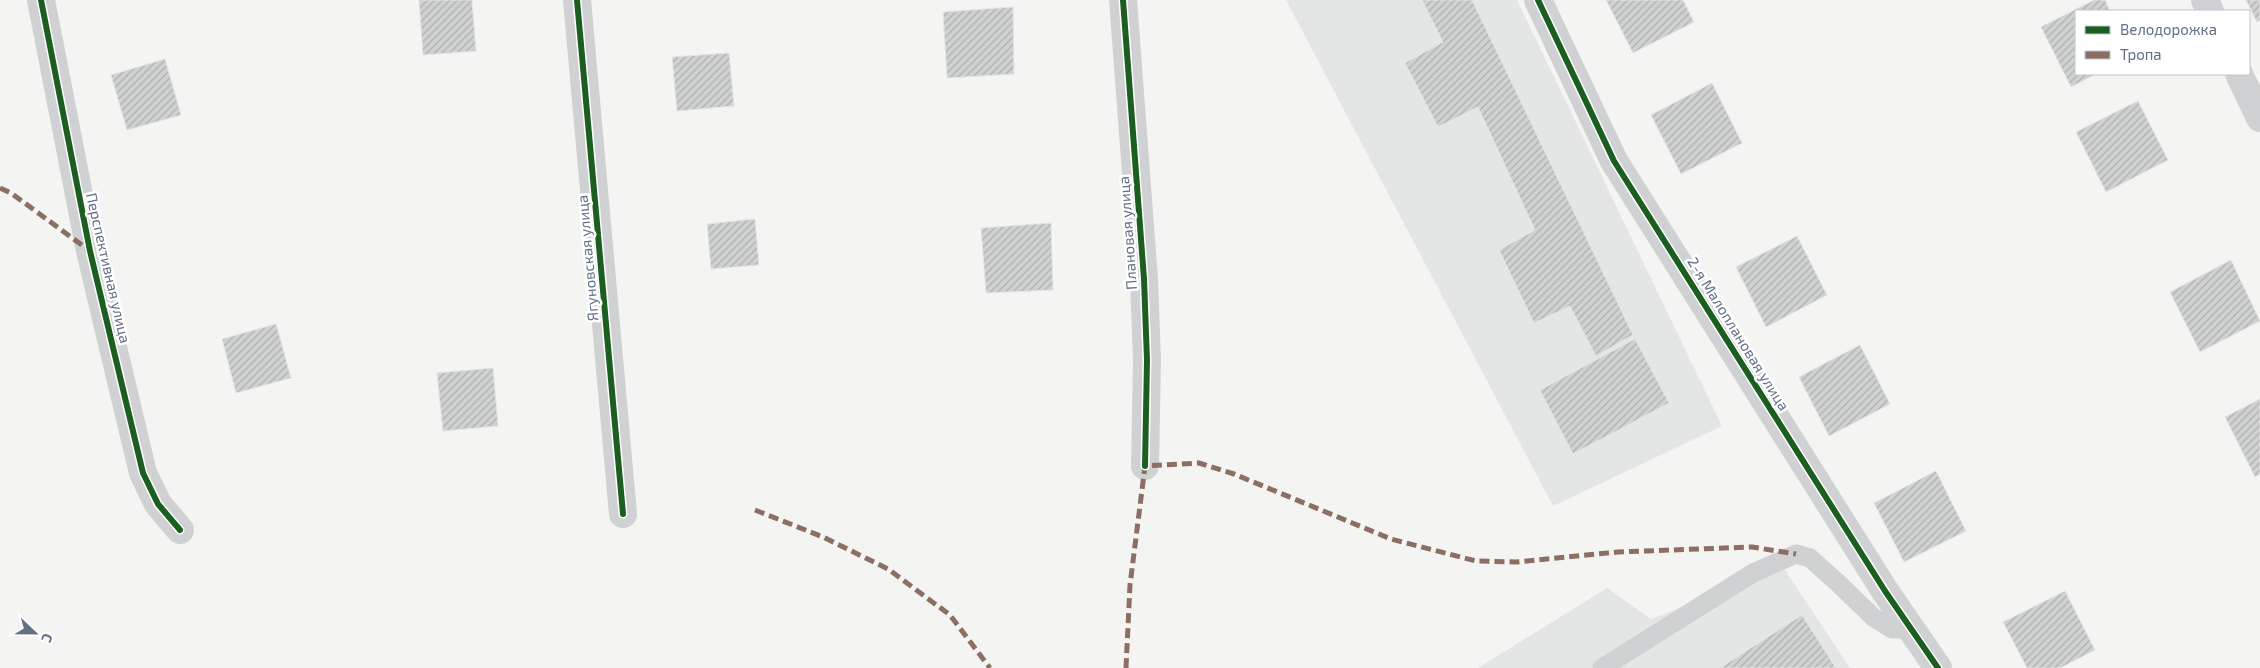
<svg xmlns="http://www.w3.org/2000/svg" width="2260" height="668" font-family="'Exo 2',sans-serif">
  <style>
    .built { fill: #e4e6e5 }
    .building { fill: url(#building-hatch); stroke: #e4e4e2 }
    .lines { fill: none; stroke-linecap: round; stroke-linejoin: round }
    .lane { stroke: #d0d1d2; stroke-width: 19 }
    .street { stroke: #d0d1d2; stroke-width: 28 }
    .quiet { stroke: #8d6e63; stroke-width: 5; stroke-dasharray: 10 5; stroke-linecap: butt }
    .cycleway-casing { stroke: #fff; stroke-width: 9 }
    .cycleway { stroke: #1b5e20; stroke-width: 6 }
    .labels { text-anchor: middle; stroke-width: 5; stroke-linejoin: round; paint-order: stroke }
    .street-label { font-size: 15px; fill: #627085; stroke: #fff }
  </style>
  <defs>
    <pattern id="building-hatch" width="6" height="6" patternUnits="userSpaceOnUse" patternTransform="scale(1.25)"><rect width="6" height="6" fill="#d0d2d2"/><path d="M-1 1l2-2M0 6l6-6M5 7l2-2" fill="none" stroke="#acafb0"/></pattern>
  </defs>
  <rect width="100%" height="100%" fill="#f4f5f2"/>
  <path class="built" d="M 1286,0 L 1517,0 L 1722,426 L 1553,506 Z
    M 1783,567 L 1850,668 L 1478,668 L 1607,588 L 1651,619 Z"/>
  <path class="building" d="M 419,0 L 472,0 L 476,51 L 423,55 Z
    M 1422,0 L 1472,0 L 1633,335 L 1596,356 L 1570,306 L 1534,323 L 1499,250 L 1535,230 L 1478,107 L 1438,127 L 1405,63 L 1443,42 Z
    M 1606,0 L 1683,0 L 1694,22 L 1633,53 Z
    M 2094,0 L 2105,0 L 2110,11 L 2076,11 L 2076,74 L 2096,74 L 2071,87 L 2041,27 Z
    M 2246,0 L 2260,0 L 2260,20 L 2257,22 Z
    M 1013,7 L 1014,74 L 947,78 L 943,12 Z
    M 729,53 L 734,106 L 677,111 L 672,57 Z
    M 165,59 L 181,115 L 127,130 L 111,75 Z
    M 1712,83 L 1742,143 L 1681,174 L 1651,115 Z
    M 2138,101 L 2168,160 L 2106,192 L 2076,132 Z
    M 755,219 L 759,265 L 711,269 L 707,224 Z
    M 1051,223 L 1053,290 L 986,293 L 981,228 Z
    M 1797,236 L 1827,295 L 1766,327 L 1736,267 Z
    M 2231,260 L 2260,321 L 2200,352 L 2170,292 Z
    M 276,324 L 291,378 L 236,393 L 222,339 Z
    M 1635,339 L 1669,403 L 1573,454 L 1540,390 Z
    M 1860,345 L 1890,404 L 1829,436 L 1799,377 Z
    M 493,368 L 498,426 L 443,431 L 437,373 Z
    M 2260,399 L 2260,474 L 2255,477 L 2225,417 Z
    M 1936,471 L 1966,531 L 1904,562 L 1874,503 Z
    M 2065,591 L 2095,650 L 2060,668 L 2027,668 L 2003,622 Z
    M 1802,615 L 1836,668 L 1720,668 Z"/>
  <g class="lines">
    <path class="lane" d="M 1602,668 L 1753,573 L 1796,554 L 1810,558 L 1839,584 L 1873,617 L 1892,629 L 1911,629"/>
    <path class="street" d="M 41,0 L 90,251 L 143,473 L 158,504 L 180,530
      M 577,0 L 623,514
      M 1123,0 L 1144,279 L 1147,360 L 1145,466
      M 1538,0 L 1614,161 L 1885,591 L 1938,668
      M 2205,0 L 2210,11
      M 2239,74 L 2260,118"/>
    <path class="quiet" d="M 0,188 L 11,193 L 90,251
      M 755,510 L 823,537 L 888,569 L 950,615 L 990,668
      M 1126,668 L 1130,585 L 1145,466 L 1199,463 L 1234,474 L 1391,539 L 1476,561 L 1516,562 L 1618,552 L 1752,547 L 1796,554"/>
    <g class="cycleway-casing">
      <path id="cycleway" d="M 41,0 L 90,251 L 143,473 L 158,504 L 180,530
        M 577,0 L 623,514
        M 1123,0 L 1144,279 L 1147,360 L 1145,466
        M 1538,0 L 1614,161 L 1885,591 L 1938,668"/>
    </g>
    <use href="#cycleway" class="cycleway"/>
  </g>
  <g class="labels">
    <g class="street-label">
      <text transform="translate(1128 233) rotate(-94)" y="5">Плановая улица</text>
      <text transform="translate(588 258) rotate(-95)" y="5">Ягуновская улица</text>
      <text transform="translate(108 268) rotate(77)" y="5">Перспективная улица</text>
      <text transform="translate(1738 334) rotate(58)" y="5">2-я Малоплановая улица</text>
    </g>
  </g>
  <rect x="2075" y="10" width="175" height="65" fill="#ffffff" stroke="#c0c6ce"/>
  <rect x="2085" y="26" width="25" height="8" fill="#1b5e20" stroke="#c0c6ce"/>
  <text x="2120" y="35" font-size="15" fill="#627085">Велодорожка</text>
  <rect x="2085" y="51" width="25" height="8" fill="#8d6e63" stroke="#c0c6ce"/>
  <text x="2120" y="60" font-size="15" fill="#627085">Тропа</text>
  <g transform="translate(35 633) rotate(112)" stroke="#ffffff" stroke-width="4" paint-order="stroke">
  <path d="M0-4L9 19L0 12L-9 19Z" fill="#627085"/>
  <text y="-8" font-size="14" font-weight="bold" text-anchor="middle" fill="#627085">С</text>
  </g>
</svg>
